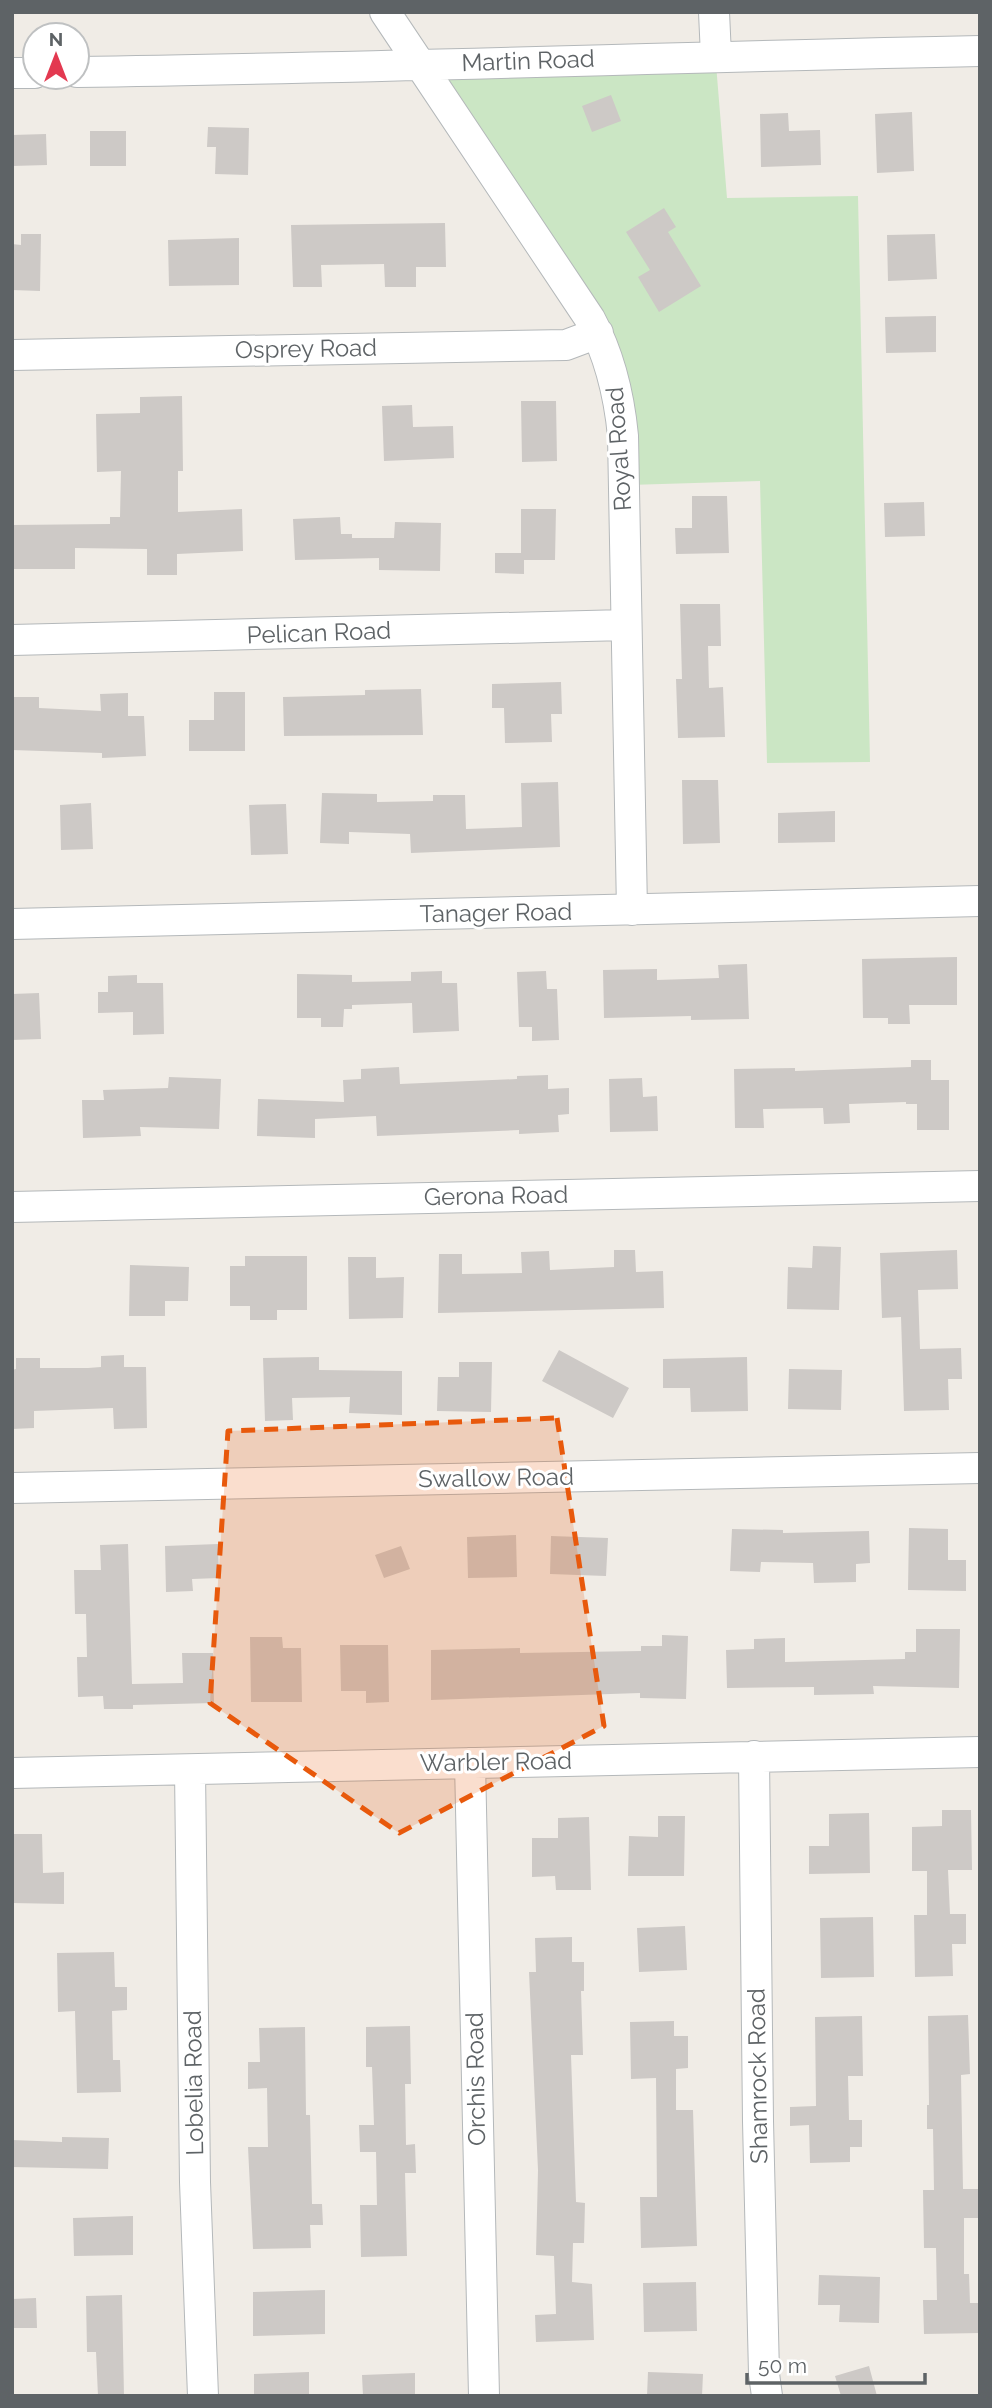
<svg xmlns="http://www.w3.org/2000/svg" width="992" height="2408" font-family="Raleway,sans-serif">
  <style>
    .green { fill: #cbe6c4 }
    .building { fill: #cdc9c6 }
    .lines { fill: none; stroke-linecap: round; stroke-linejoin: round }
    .minor-casing { stroke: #b4b8ba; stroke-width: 32 }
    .minor { stroke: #fff; stroke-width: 30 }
    .marked { fill: #e8590c; fill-opacity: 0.2; stroke: #e8590c; stroke-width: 5; stroke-dasharray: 14 9; stroke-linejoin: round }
    .labels { text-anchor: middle; stroke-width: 6; stroke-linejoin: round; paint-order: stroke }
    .street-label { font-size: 24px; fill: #5e6366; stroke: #fff }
  </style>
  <rect width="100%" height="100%" fill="#f0ece6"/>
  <path class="green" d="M 715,52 L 727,198 L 858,196 L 870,762 L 767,763 L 760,481 L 629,485 L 621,390 L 421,68 Z"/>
  <path class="building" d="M 611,95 L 621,121 L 592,132 L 582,106 Z
    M 912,112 L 914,171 L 877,173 L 875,114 Z
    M 788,113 L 789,131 L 820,130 L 821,165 L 761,167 L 760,114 Z
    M 208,127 L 249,128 L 248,175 L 215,174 L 216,147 L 207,147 Z
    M 90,131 L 126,131 L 126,166 L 90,166 Z
    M 46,134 L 47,165 L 12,166 L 12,135 Z
    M 664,208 L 676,227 L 668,232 L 701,286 L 659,312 L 638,277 L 650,270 L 626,232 Z
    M 445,223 L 446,267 L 416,267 L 416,287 L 385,287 L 384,264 L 321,265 L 322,287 L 293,287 L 291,225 Z
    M 21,234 L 41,234 L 40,291 L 12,290 L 12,244 L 21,245 Z
    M 935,234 L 937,279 L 888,281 L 887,235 Z
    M 239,238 L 239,285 L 169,286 L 168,240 Z
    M 936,316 L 936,352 L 886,353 L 885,317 Z
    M 182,396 L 183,471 L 178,471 L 178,512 L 242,509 L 243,551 L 177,554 L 177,575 L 147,575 L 147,549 L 75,548 L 75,569 L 12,569 L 12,525 L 110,524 L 110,517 L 120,517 L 121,471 L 97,472 L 96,414 L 140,413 L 140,397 Z
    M 521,401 L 556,401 L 557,461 L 522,462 Z
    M 412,405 L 413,427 L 453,426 L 454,458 L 384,461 L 382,406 Z
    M 692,496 L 727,496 L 729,553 L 676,554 L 675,528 L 692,528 Z
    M 924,502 L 925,536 L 885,537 L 884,503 Z
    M 521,509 L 556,509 L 555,560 L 524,560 L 524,574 L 495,573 L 495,553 L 521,553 Z
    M 340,517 L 341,534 L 352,534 L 352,538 L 394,538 L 395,522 L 441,523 L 440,571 L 379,570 L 379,558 L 295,560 L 293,519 Z
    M 680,604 L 720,604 L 721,646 L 708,646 L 709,688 L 723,687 L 725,737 L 678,738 L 676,679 L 682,679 Z
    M 561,682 L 562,714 L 551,714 L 552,742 L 505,743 L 504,708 L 492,708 L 492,684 Z
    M 421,689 L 423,735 L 284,736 L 283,697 L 365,695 L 365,690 Z
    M 214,692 L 245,692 L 245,751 L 189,751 L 189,720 L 214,720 Z
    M 128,693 L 128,716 L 144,716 L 146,756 L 102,758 L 102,753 L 12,750 L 13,697 L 39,697 L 39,708 L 101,711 L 100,694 Z
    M 682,780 L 718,780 L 720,843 L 683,844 Z
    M 558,782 L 560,847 L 411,853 L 410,834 L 349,832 L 349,844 L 320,843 L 322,793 L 377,794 L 377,802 L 433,801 L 433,795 L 465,795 L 466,829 L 522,827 L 521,783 Z
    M 91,803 L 93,849 L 61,850 L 60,805 Z
    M 286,804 L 288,854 L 251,855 L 249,805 Z
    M 835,811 L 835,842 L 778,843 L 778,813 Z
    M 957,957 L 957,1005 L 909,1005 L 910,1024 L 888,1024 L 888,1018 L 863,1018 L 862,959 Z
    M 747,964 L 749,1019 L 691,1020 L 691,1016 L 604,1018 L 603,970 L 657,969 L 657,980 L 719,978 L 718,965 Z
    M 442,971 L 442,983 L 457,983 L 459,1031 L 413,1033 L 412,1003 L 352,1005 L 352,1009 L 344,1009 L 343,1027 L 321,1027 L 321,1018 L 297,1018 L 297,974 L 352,975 L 352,982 L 411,981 L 411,972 Z
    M 546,971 L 547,989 L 557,989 L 559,1040 L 532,1041 L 532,1027 L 519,1027 L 517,972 Z
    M 137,975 L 137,983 L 163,983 L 164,1034 L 133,1035 L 133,1012 L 98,1013 L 98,992 L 108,992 L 108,976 Z
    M 39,993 L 41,1039 L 12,1040 L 12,994 Z
    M 911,1060 L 931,1060 L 931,1080 L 949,1080 L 949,1130 L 917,1130 L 917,1104 L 906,1104 L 906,1102 L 849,1104 L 850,1123 L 824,1124 L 823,1108 L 763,1109 L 764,1128 L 735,1128 L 734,1069 L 795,1068 L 795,1071 L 911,1067 Z
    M 399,1067 L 400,1084 L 517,1079 L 517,1076 L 548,1075 L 548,1089 L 569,1088 L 569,1114 L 558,1115 L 559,1132 L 519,1134 L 519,1130 L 377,1136 L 376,1116 L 315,1119 L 315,1138 L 257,1136 L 258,1099 L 344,1102 L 343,1080 L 361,1079 L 361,1069 Z
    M 169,1077 L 221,1079 L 219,1129 L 140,1127 L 141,1136 L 83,1138 L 82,1100 L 104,1100 L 103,1090 L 168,1088 Z
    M 642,1078 L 643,1097 L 657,1096 L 658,1131 L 610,1132 L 609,1079 Z
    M 813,1246 L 841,1247 L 839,1310 L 787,1309 L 788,1267 L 812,1268 Z
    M 614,1250 L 635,1250 L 636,1272 L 663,1271 L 664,1308 L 438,1313 L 439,1254 L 462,1254 L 462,1274 L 522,1273 L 521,1252 L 549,1251 L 550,1270 L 614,1267 Z
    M 957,1250 L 958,1289 L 918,1290 L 920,1349 L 961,1348 L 962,1379 L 948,1379 L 949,1410 L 904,1411 L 901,1317 L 882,1318 L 880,1253 Z
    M 245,1256 L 307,1256 L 307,1310 L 277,1310 L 277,1320 L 250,1320 L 250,1306 L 230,1306 L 230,1266 L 245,1266 Z
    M 348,1257 L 376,1257 L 376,1278 L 404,1277 L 403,1318 L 349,1319 Z
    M 130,1265 L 189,1267 L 188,1301 L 165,1301 L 165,1316 L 129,1316 Z
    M 559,1350 L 629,1388 L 613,1418 L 542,1381 Z
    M 124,1355 L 124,1367 L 146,1367 L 147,1428 L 114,1429 L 113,1408 L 34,1411 L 34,1428 L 12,1429 L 12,1370 L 16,1369 L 16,1358 L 40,1358 L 40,1368 L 88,1368 L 101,1367 L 101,1356 Z
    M 319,1357 L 319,1370 L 402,1371 L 402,1415 L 349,1413 L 350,1397 L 292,1398 L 293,1420 L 265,1421 L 263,1358 Z
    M 747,1357 L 748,1411 L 691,1412 L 690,1388 L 663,1388 L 663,1359 Z
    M 459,1362 L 492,1362 L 491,1412 L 437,1411 L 438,1377 L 459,1377 Z
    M 789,1369 L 842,1370 L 841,1410 L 788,1409 Z
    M 909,1528 L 948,1529 L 948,1560 L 966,1560 L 966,1591 L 908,1590 Z
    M 732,1529 L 783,1530 L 783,1533 L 869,1531 L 870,1563 L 856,1564 L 856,1582 L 814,1583 L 813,1563 L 761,1562 L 760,1572 L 730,1571 Z
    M 516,1535 L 517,1577 L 468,1578 L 467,1537 Z
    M 551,1536 L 608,1538 L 606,1576 L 550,1574 Z
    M 128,1544 L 132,1684 L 183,1683 L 182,1653 L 213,1653 L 214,1703 L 133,1705 L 133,1709 L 104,1709 L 103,1696 L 78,1697 L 77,1657 L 87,1657 L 86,1614 L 75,1614 L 74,1570 L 101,1570 L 100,1545 Z
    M 218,1544 L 219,1578 L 192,1579 L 193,1591 L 166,1592 L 165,1546 Z
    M 401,1546 L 410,1569 L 384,1578 L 375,1555 Z
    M 916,1629 L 960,1629 L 959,1688 L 873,1686 L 874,1694 L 814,1695 L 814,1687 L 727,1688 L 726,1650 L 754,1649 L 754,1639 L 785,1638 L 785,1662 L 905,1659 L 905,1652 L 916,1652 Z
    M 662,1635 L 688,1636 L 686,1699 L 640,1698 L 640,1693 L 431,1700 L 431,1650 L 520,1648 L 520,1653 L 641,1651 L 641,1646 L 662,1646 Z
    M 250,1637 L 282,1637 L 283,1648 L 301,1648 L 302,1702 L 251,1702 Z
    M 340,1645 L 388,1645 L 389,1702 L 366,1703 L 366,1691 L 341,1691 Z
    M 942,1810 L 971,1810 L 972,1870 L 948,1870 L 950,1914 L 966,1914 L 966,1944 L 952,1944 L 953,1976 L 915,1977 L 914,1915 L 927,1915 L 927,1871 L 912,1871 L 912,1827 L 942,1826 Z
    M 869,1813 L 870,1873 L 809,1874 L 809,1846 L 829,1846 L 829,1814 Z
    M 658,1816 L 685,1816 L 684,1876 L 628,1876 L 629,1836 L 658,1837 Z
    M 589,1817 L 591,1890 L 556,1890 L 555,1876 L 532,1877 L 532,1838 L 558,1838 L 558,1818 Z
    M 12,1834 L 42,1834 L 43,1873 L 64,1872 L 64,1904 L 12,1903 Z
    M 873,1917 L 874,1977 L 821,1978 L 820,1918 Z
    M 685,1926 L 687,1970 L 639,1972 L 637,1928 Z
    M 572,1937 L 572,1962 L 584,1962 L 584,1991 L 581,1991 L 583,2055 L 571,2055 L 576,2202 L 585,2203 L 584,2243 L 573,2243 L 572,2282 L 592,2284 L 594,2340 L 536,2342 L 535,2315 L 556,2314 L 554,2256 L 536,2255 L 538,2170 L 529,1972 L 536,1972 L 535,1938 Z
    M 114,1952 L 115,1987 L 127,1987 L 127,2010 L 112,2011 L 113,2060 L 120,2060 L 121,2092 L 77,2093 L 75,2011 L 58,2012 L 57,1953 Z
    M 968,2015 L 970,2074 L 961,2075 L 963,2189 L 979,2189 L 979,2218 L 964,2218 L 964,2274 L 969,2274 L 970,2303 L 980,2303 L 980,2333 L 924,2334 L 923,2300 L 937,2300 L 936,2248 L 924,2248 L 923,2190 L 934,2190 L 933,2129 L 927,2129 L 927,2105 L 929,2105 L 928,2016 Z
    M 862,2016 L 863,2076 L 848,2076 L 849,2120 L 862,2120 L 862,2147 L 850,2147 L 850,2162 L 810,2163 L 809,2125 L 790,2126 L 790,2107 L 816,2106 L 815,2017 Z
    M 674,2021 L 674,2036 L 688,2036 L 688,2068 L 676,2069 L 676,2110 L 693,2110 L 697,2246 L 641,2248 L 640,2197 L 657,2197 L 656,2078 L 631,2079 L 630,2022 Z
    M 410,2026 L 411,2084 L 405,2084 L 406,2145 L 415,2144 L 416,2173 L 405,2173 L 407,2256 L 361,2257 L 360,2205 L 377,2205 L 376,2152 L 360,2152 L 359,2125 L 374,2125 L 372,2067 L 366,2067 L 366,2027 Z
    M 305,2027 L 306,2115 L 310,2115 L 312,2204 L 322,2204 L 323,2225 L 310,2225 L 311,2248 L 253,2249 L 248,2147 L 268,2147 L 267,2088 L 248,2089 L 248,2062 L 260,2062 L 259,2028 Z
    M 62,2137 L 109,2138 L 108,2169 L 12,2167 L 12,2140 L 62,2142 Z
    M 133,2216 L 133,2255 L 74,2256 L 73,2218 Z
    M 819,2275 L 880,2277 L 879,2323 L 839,2322 L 840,2305 L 818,2305 Z
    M 696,2282 L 697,2331 L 644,2332 L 643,2283 Z
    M 325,2290 L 325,2334 L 253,2336 L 253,2292 Z
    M 122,2295 L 124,2396 L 98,2396 L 96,2352 L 87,2352 L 86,2296 Z
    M 36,2298 L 37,2328 L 12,2328 L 12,2299 Z
    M 869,2366 L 877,2396 L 841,2396 L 835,2376 Z
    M 309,2372 L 309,2396 L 254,2396 L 254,2374 Z
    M 648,2372 L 703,2374 L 702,2396 L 647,2396 Z
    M 415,2373 L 415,2396 L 363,2396 L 362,2375 Z"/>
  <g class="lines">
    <g class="minor-casing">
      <path id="minor" d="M 385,12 L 590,319 C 610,356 619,394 623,436 L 632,910
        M 714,12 L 716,56
        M 77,72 C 378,68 679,57 980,51
        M 12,73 L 35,73
        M 12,355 L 566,345 L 598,333
        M 12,640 L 626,625
        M 12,924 L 980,901
        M 12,1207 L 980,1186
        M 12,1488 L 980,1468
        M 754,1756 L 758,2121 L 764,2374 L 767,2396
        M 470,1763 L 484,2396
        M 190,1770 L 195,2182 L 203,2396
        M 12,1773 L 980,1752"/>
    </g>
    <use href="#minor" class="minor"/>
  </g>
  <path class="marked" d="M 557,1418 L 604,1726 L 399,1833 L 210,1703 L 228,1431 Z"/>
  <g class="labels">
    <g class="street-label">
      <text transform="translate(528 61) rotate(-2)" y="8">Martin Road</text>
      <text transform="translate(306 349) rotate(-1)" y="8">Osprey Road</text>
      <text transform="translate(619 449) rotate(-94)" y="8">Royal Road</text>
      <text transform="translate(319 633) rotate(-2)" y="8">Pelican Road</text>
      <text transform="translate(496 913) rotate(-1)" y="8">Tanager Road</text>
      <text transform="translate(496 1196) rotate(-1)" y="8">Gerona Road</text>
      <text transform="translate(496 1478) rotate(-1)" y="8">Swallow Road</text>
      <text transform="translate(496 1762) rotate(-1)" y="8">Warbler Road</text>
      <text transform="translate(758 2076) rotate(-91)" y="8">Shamrock Road</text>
      <text transform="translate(476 2079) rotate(-91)" y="8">Orchis Road</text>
      <text transform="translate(194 2083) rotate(-91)" y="8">Lobelia Road</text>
    </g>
  </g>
  <rect width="992" height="2408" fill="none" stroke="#5e6366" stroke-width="28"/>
  <g transform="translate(56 56)"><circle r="33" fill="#ffffff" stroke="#bfc1c2" stroke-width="2"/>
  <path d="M0-5L12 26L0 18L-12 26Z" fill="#e33950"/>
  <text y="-10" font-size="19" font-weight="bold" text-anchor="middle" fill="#5e6366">N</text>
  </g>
  <path d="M747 2373v10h178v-10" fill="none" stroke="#5e6366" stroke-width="3.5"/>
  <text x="758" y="2373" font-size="21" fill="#5e6366" stroke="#ffffff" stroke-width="5" paint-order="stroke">50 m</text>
</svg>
